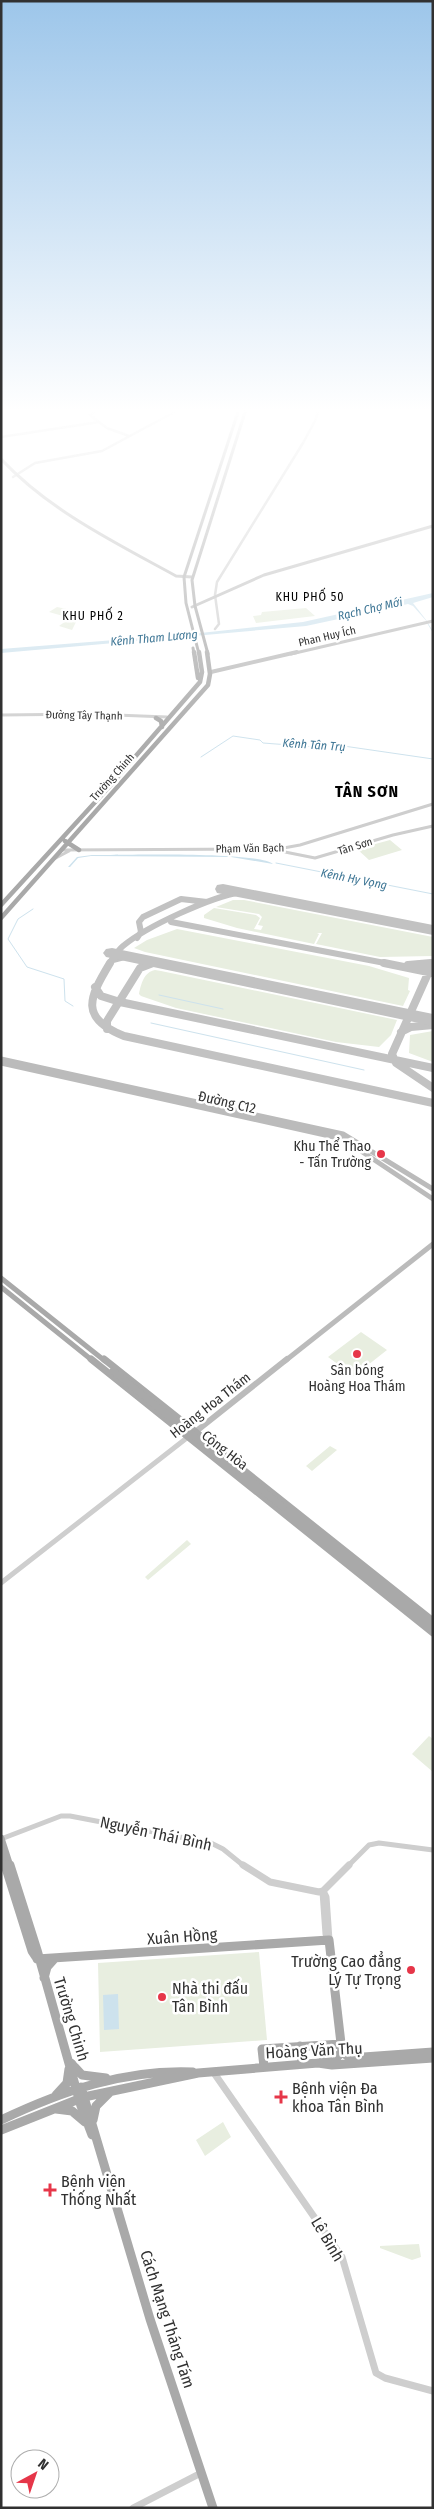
<svg xmlns="http://www.w3.org/2000/svg" width="434" height="2509" font-family="'Fira Sans Condensed',sans-serif">
  <style>
    .green { fill: #e8eee0 }
    .water { fill: #cde2ed }
    .lines { fill: none; stroke-linecap: round; stroke-linejoin: round }
    .stream { stroke: #cde2ed; stroke-width: 1 }
    .taxiway-far1 { stroke: #c2c2c2; stroke-width: 6 }
    .taxiway { stroke: #c2c2c2; stroke-width: 8 }
    .runway { fill: #c2c2c2; fill-rule: evenodd }
    .tertiary-far3 { stroke: #cecece; stroke-width: 2.5 }
    .tertiary-far2 { stroke: #cecece; stroke-width: 3 }
    .tertiary-far1 { stroke: #cecece; stroke-width: 5 }
    .tertiary { stroke: #cecece; stroke-width: 7 }
    .secondary-far3 { stroke: #bbb; stroke-width: 3 }
    .secondary-far2 { stroke: #bbb; stroke-width: 4 }
    .secondary-far1 { stroke: #bbb; stroke-width: 5 }
    .secondary { stroke: #bbb; stroke-width: 6 }
    .primary-far4 { stroke: #a9a9a9; stroke-width: 3 }
    .primary-far3 { stroke: #a9a9a9; stroke-width: 4.5 }
    .primary-far2 { stroke: #a9a9a9; stroke-width: 5 }
    .primary-far1 { stroke: #a9a9a9; stroke-width: 7 }
    .primary { stroke: #a9a9a9; stroke-width: 9 }
    .primary-bridge { stroke: #a9a9a9; stroke-width: 7 }
    .poi-dot { fill: #e63649; stroke: #fff; stroke-width: 2 }
    .labels { text-anchor: middle; stroke-width: 5; stroke-linejoin: round; paint-order: stroke }
    .far-street-label { font-size: 11px; fill: #313131; stroke: #fff }
    .far-neighbourhood-label { font-size: 12px; letter-spacing: 1px; fill: #000; stroke: #fff }
    .far-water-label { font-size: 12px; font-style: italic; fill: #3e7695; stroke: #fff }
    .street-label { font-size: 14px; fill: #313131; stroke: #fff }
    .poi-label { font-size: 14px; fill: #313131; stroke: #fff; text-anchor: end }
    .far-district-label { font-size: 16px; font-weight: bold; letter-spacing: 1px; fill: #000; stroke: #fff }
    .near-street-label { font-size: 16px; fill: #313131; stroke: #fff }
    .near-poi-label { font-size: 16px; fill: #313131; stroke: #fff; text-anchor: start }
  </style>
  <rect width="100%" height="100%" fill="#fff"/>
  <path class="green" d="M 57,607 L 81,612 L 72,630 L 59,626 L 70,618 L 49,612 Z
    M 306,608 L 315,616 L 256,623 L 253,616 L 261,615 L 262,612 Z
    M 390,840 L 402,850 L 369,860 L 357,849 Z
    M 233,900 L 244,900 L 433,937 L 433,956 L 380,957 L 316,944 L 322,933 L 317,933 L 319,934 L 314,944 L 237,928 L 204,918 L 204,915 L 214,908 L 256,915 L 260,918 L 254,929 L 261,930 L 263,926 L 258,925 L 262,917 L 259,914 L 216,907 Z
    M 177,929 L 369,966 L 409,978 L 408,990 L 410,991 L 403,1006 L 145,952 L 134,948 L 147,940 Z
    M 155,970 L 161,971 L 397,1020 L 391,1035 L 379,1047 L 336,1042 L 176,1008 L 141,996 L 139,994 C 141,984 144,972 155,970 Z
    M 433,1031 L 433,1062 L 409,1053 L 410,1035 Z
    M 361,1332 L 387,1350 L 354,1376 L 328,1357 Z
    M 330,1446 L 337,1450 L 312,1471 L 306,1466 Z
    M 187,1540 L 191,1544 L 148,1580 L 145,1577 Z
    M 429,1736 L 433,1739 L 433,1772 L 412,1754 Z
    M 259,1952 L 267,2040 L 100,2052 L 98,1963 Z
    M 223,2122 L 231,2137 L 205,2156 L 196,2140 Z
    M 419,2244 L 421,2257 L 412,2260 L 380,2248 L 380,2246 Z"/>
  <path class="water" d="M 433,593 L 433,597 L 413,603 L 430,625 L 413,606 L 408,604 L 306,626 L 1,653 L 1,649 L 191,634 L 303,622 Z
    M 92,855 C 122,855 256,851 273,864 L 231,857 L 91,856 L 78,858 L 70,867 L 68,867 L 77,857 Z
    M 118,1994 L 119,2029 L 104,2030 L 103,1995 Z"/>
  <g class="lines">
    <path class="stream" d="M 428,624 L 433,632
      M 201,757 L 233,736 L 260,740 L 263,743 L 316,747 L 323,743 L 433,759
      M 276,863 L 433,894
      M 33,909 L 18,919 L 8,939 L 27,967 L 64,979 L 65,1001 L 73,1006
      M 159,995 L 223,1009
      M 151,1023 L 364,1070"/>
    <path class="taxiway-far1" d="M 171,922 L 390,964
      M 137,938 L 141,932 L 139,922 L 143,917 L 181,899 L 207,902
      M 113,960 L 128,956
      M 109,964 C 113,958 117,951 123,946 C 147,926 211,897 241,892
      M 150,964 L 156,962
      M 415,964 L 433,963"/>
    <path class="taxiway" d="M 110,963 C 89,998 79,1018 124,1036 L 433,1103
      M 384,963 L 433,973
      M 408,965 L 431,963
      M 430,969 L 392,1054 L 396,1063 L 433,1088
      M 95,987 L 101,996 L 120,1002 L 433,1068
      M 107,1029 L 107,1021 L 140,968 L 153,963
      M 401,1032 L 411,1027 L 433,1025"/>
    <path class="runway" d="M 223,884 L 433,925 L 433,935 L 217,893 L 215,889 L 217,885 Z
      M 112,948 L 433,1014 L 433,1026 L 106,957 L 103,953 L 106,949 Z"/>
    <path class="tertiary-far3" d="M 100,409 L 90,415 L 107,428 L 129,436
      M 1,437 L 99,422
      M 13,477 L 35,463 L 102,451 L 180,409
      M 215,629 L 219,624 L 215,595 L 217,582 L 303,443 L 316,419 L 318,409"/>
    <path class="tertiary-far2" d="M 1,715 L 90,714 L 167,717
      M 61,850 L 278,849 L 300,845 L 433,804
      M 275,850 L 315,858 L 393,835 L 433,826
      M 54,859 L 69,851"/>
    <path class="tertiary-far1" d="M 1,1583 L 188,1437
      M 1,1839 L 61,1816 L 70,1816 L 211,1843 L 223,1849 L 244,1866
      M 348,1866 L 369,1845 L 379,1843 L 433,1850"/>
    <path class="tertiary" d="M 243,1865 L 270,1882 L 319,1892 L 323,1891 L 349,1865
      M 323,1891 L 326,1897 L 329,1940
      M 323,1892 L 326,1934 L 329,1940
      M 214,2073 L 342,2257 L 376,2373 L 385,2378 L 433,2391
      M 133,2508 L 201,2473"/>
    <path class="secondary-far3" d="M 1,459 C 50,511 114,542 176,576 L 192,577
      M 192,607 L 264,575 L 433,526
      M 291,654 L 433,621"/>
    <path class="secondary-far2" d="M 211,672 L 297,652"/>
    <path class="secondary-far1" d="M 1,1059 L 343,1134 L 433,1189
      M 1,1063 L 343,1139 L 433,1199
      M 285,1361 L 433,1244"/>
    <path class="secondary" d="M 194,1433 L 287,1359"/>
    <path class="primary-far4" d="M 193,648 L 194,654
      M 199,654 L 186,603 L 184,577 L 239,409
      M 208,654 L 195,606 L 192,580 L 246,409"/>
    <path class="primary-far3" d="M 194,652 L 198,678
      M 156,718 L 161,721 L 162,727
      M 65,841 L 79,850
      M 1,905 L 108,788 L 200,682 L 202,672 L 199,652
      M 1,918 L 208,685 L 210,674 L 207,652"/>
    <path class="primary-far2" d="M 1,1278 L 105,1361
      M 1,1287 L 93,1361"/>
    <path class="primary-far1" d="M 91,1359 L 433,1633
      M 104,1359 L 433,1621
      M 283,1507 L 433,1627
      M 1,1838 L 10,1866
      M 1,1853 L 5,1866"/>
    <path class="primary" d="M 5,1865 L 32,1951 L 36,1957
      M 10,1865 L 37,1950 L 81,2106 L 92,2135
      M 37,1959 L 329,1940 L 342,2052
      M 44,1978 L 47,1967 L 55,1958
      M 300,2046 L 302,2064
      M 342,2052 L 350,2058 L 433,2052
      M 322,2062 L 337,2057 L 342,2052
      M 71,2063 L 82,2075 L 106,2078
      M 264,2067 L 262,2049 L 341,2044
      M 81,2087 L 150,2319 L 213,2508
      M 56,2095 L 67,2083 L 69,2069
      M 56,2109 L 72,2111 L 85,2122
      M 1,2120 C 62,2091 125,2069 193,2072
      M 93,2120 L 96,2106 L 109,2093
      M 1,2130 L 84,2097 L 198,2073 L 318,2063 L 332,2065 L 433,2058"/>
    <path class="primary-bridge" d="M 113,1371 L 283,1507"/>
  </g>
  <linearGradient id="sky" x2="0" y2="1"><stop stop-color="#9dc6ea"/><stop offset="0.54" stop-color="#fff"/><stop offset="1" stop-color="#fff" stop-opacity="0"/></linearGradient>
  <rect width="434" height="760" fill="url(#sky)"/>
  <g class="poi-dot">
    <circle cx="381" cy="1154" r="5"/>
    <circle cx="357" cy="1354" r="5"/>
    <circle cx="411" cy="1970" r="5"/>
    <circle cx="162" cy="1997" r="5"/>
    <path d="M278.5 2089.5h5v5h5v5h-5v5h-5v-5h-5v-5h5z"/>
    <path d="M47.5 2182.5h5v5h5v5h-5v5h-5v-5h-5v-5h5z"/>
  </g>
  <g class="labels">
    <g class="far-street-label">
      <text transform="translate(327 636) rotate(-13)" y="4">Phan Huy Ích</text>
      <text transform="translate(84 715) rotate(1)" y="4">Đường Tây Thạnh</text>
      <text transform="translate(112 777) rotate(-48)" y="4">Trường Chinh</text>
      <text transform="translate(355 846) rotate(-17)" y="4">Tân Sơn</text>
      <text transform="translate(250 848) rotate(-1)" y="4">Phạm Văn Bạch</text>
    </g>
    <g class="far-neighbourhood-label">
      <text x="310" y="601">KHU PHỐ 50</text>
      <text x="93" y="620">KHU PHỐ 2</text>
    </g>
    <g class="far-water-label">
      <text transform="translate(370 609) rotate(-13)" y="4">Rạch Chợ Mới</text>
      <text transform="translate(154 638) rotate(-5)" y="4">Kênh Tham Lương</text>
      <text transform="translate(314 745) rotate(4)" y="4">Kênh Tân Trụ</text>
      <text transform="translate(354 879) rotate(11)" y="4">Kênh Hy Vọng</text>
    </g>
    <g class="street-label">
      <text transform="translate(227 1102) rotate(13)" y="5">Đường C12</text>
      <text transform="translate(210 1405) rotate(-38)" y="5">Hoàng Hoa Thám</text>
      <text transform="translate(225 1450) rotate(38)" y="5">Cộng Hòa</text>
    </g>
    <g class="poi-label">
      <text x="371" y="1151">Khu Thể Thao<tspan x="371" dy="16">- Tấn Trường</tspan></text>
      <text x="357" y="1375" text-anchor="middle">Sân bóng<tspan x="357" dy="16">Hoàng Hoa Thám</tspan></text>
    </g>
    <g class="far-district-label">
      <text x="367" y="797">TÂN SƠN</text>
    </g>
    <g class="near-street-label">
      <text transform="translate(156 1833) rotate(12)" y="6">Nguyễn Thái Bình</text>
      <text transform="translate(182 1936) rotate(-4)" y="6">Xuân Hồng</text>
      <text transform="translate(72 2019) rotate(73)" y="6">Trường Chinh</text>
      <text transform="translate(314 2050) rotate(-3)" y="6">Hoàng Văn Thụ</text>
      <text transform="translate(328 2239) rotate(59)" y="6">Lê Bình</text>
      <text transform="translate(168 2319) rotate(72)" y="6">Cách Mạng Tháng Tám</text>
    </g>
    <g class="near-poi-label">
      <text x="401" y="1967" text-anchor="end">Trường Cao đẳng<tspan x="401" dy="18">Lý Tự Trọng</tspan></text>
      <text x="172" y="1994">Nhà thi đấu<tspan x="172" dy="18">Tân Bình</tspan></text>
      <text x="292" y="2094">Bệnh viện Đa<tspan x="292" dy="18">khoa Tân Bình</tspan></text>
      <text x="61" y="2187">Bệnh viện<tspan x="61" dy="18">Thống Nhất</tspan></text>
    </g>
  </g>
  <rect width="434" height="2509" fill="none" stroke="#313131" stroke-width="5"/>
  <g transform="translate(35 2474) rotate(40)"><circle r="24" fill="#ffffff" stroke="#adadad"/>
  <path d="M0-4L9 19L0 12L-9 19Z" fill="#e63649"/>
  <text y="-8" font-size="14" font-weight="bold" text-anchor="middle" fill="#313131">N</text>
  </g>
</svg>
